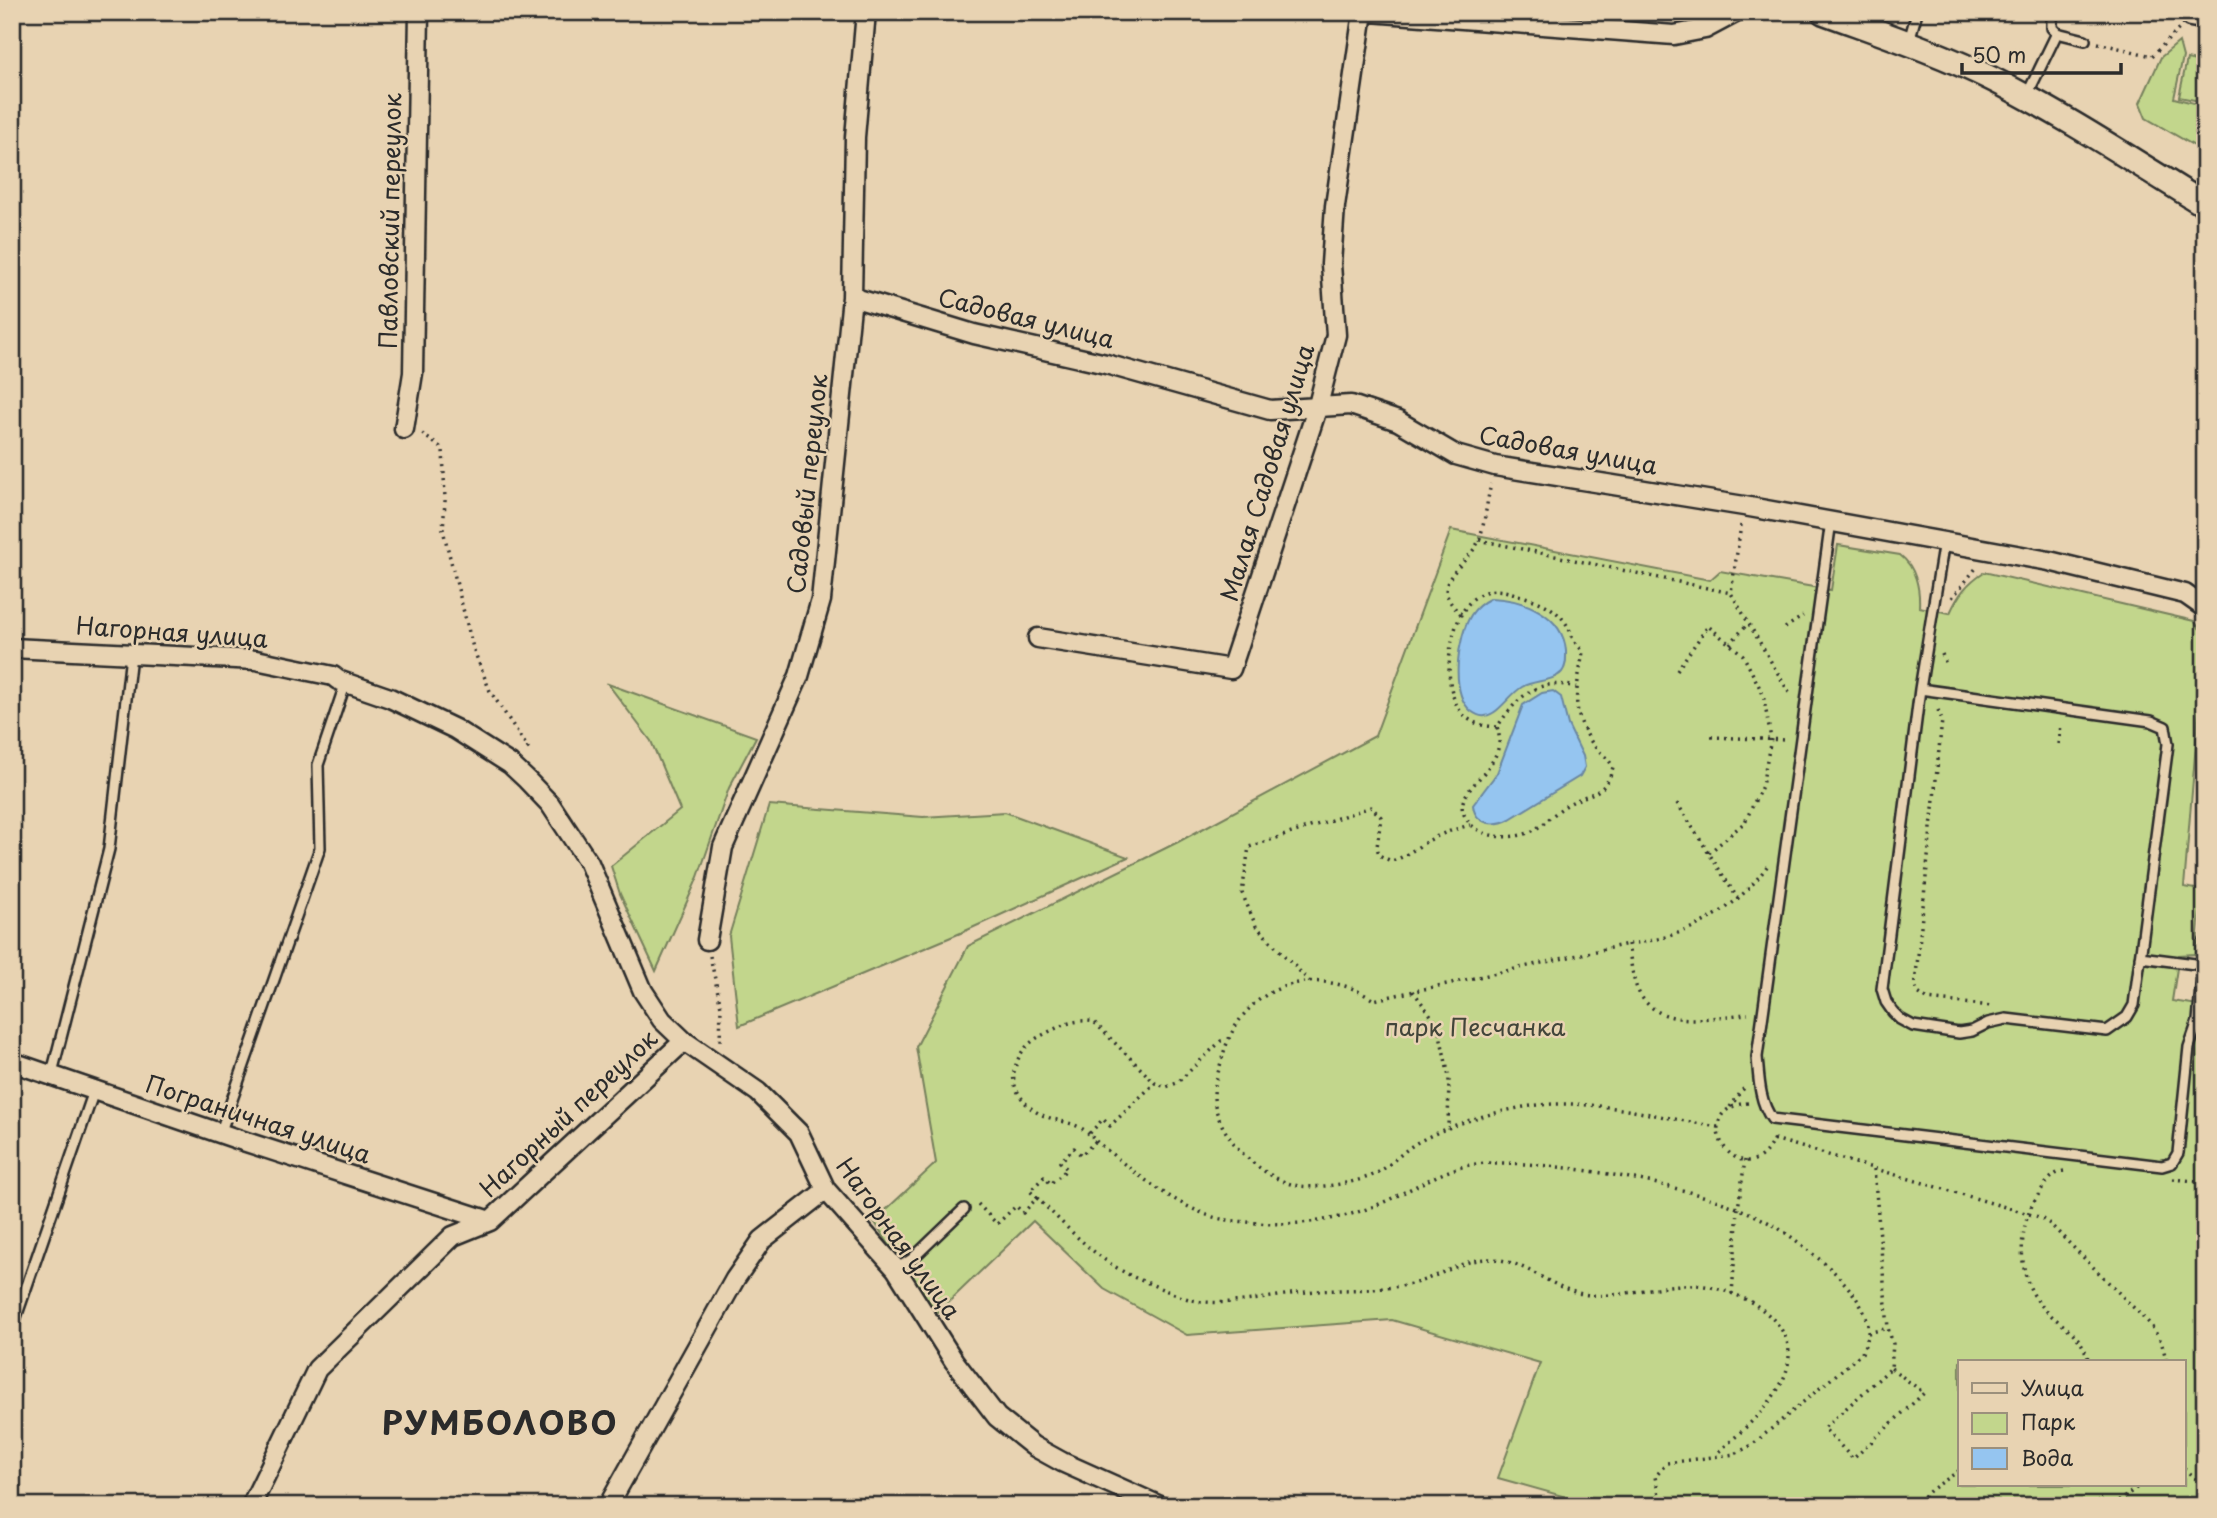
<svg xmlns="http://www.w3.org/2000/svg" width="2217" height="1518" font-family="'Playpen Sans',sans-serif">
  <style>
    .green { fill: #c2d68c; stroke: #76805c; stroke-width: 2; fill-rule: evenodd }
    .water { fill: #95c5f0; stroke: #6b87a1; stroke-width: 2 }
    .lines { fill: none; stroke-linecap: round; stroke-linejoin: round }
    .lane-casing { stroke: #2b2b2b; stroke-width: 14 }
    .street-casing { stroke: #2b2b2b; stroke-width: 23 }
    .secondary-casing { stroke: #2b2b2b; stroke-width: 28 }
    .path { stroke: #2b2b2b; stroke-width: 3.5; stroke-dasharray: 2 5; stroke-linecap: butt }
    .lane { stroke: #e8d3b2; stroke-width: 9 }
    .street { stroke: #e8d3b2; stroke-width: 18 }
    .secondary { stroke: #e8d3b2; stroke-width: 23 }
    .labels { text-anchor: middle; stroke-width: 5; stroke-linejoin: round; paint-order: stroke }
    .street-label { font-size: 24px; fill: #2b2b2b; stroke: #e8d3b2 }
    .park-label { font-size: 24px; fill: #42453a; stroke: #e8d3b2 }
    .district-label { font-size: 32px; font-weight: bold; letter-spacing: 2px; fill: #2b2b2b; stroke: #e8d3b2 }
  </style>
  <rect width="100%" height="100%" fill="#e8d3b2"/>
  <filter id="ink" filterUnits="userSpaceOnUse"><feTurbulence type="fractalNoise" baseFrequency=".0143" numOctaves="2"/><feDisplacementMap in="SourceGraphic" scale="14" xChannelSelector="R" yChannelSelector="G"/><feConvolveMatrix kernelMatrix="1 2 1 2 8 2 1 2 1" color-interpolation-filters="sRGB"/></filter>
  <g filter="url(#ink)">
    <path class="green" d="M 2179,42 L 2183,57 L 2174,98 L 2205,106 L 2205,152 L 2146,118 L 2140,103 L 2161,57 Z
      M 2187,59 L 2205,63 L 2205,102 L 2179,97 Z
      M 1451,530 L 1710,580 L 1720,571 L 1831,590 L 1838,545 L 1900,555 C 1916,567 1920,589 1919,607 L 1950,613 C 1958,595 1967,583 1984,572 L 2194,621 L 2205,636 L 2184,887 L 2202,890 L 2196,954 L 2179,955 L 2172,1001 L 2205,1006 L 2205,1506 L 1598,1506 L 1498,1478 L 1540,1363 L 1392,1320 L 1187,1335 L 1104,1289 L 1033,1221 L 934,1316 L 874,1221 L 936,1163 L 916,1047 L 968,946 L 1178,842 L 1375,736 ZM 1960,1362 L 2184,1362 L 2184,1485 L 1960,1485 Z
      M 608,684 L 756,737 L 729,788 L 698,877 L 656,971 L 620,894 L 611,866 L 680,810 L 651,741 Z
      M 769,805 L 923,817 L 1005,812 L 1128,857 L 963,932 L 739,1026 L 729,936 Z"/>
    <path class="water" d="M 1491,598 C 1524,599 1563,615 1566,651 C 1566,658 1567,666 1562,672 C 1553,682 1534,680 1522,687 C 1510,694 1499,714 1485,716 C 1480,717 1475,714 1471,711 C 1449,692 1458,636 1471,615 C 1476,607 1483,602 1491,598 Z
      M 1553,691 L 1561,697 L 1568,725 L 1583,756 L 1585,767 L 1580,776 L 1510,819 C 1495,827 1475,825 1473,805 L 1497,773 L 1523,705 L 1542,693 Z"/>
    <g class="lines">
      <g class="lane-casing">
        <path id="lane" d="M 2052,12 L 2052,28 L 2057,33 L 2085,40
          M 2188,21 L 2205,24
          M 1909,41 L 1917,12
          M 2026,97 L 2057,33
          M 1831,521 L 1757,1057 C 1759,1078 1759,1101 1772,1119 L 2162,1166 L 2172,1163 L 2178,1153 L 2189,1047 L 2198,1021 L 2205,941
          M 1920,689 L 2151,721 L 2165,727 L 2168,744 L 2134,1005 L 2127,1017 L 2107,1031 L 2006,1019 L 1988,1023 L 1972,1031 L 1959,1033 L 1913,1026 L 1900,1019 L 1893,1012 L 1886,1002 L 1882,989 L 1920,689 L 1944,541
          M 2205,832 L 2203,859 L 2205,870
          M 2140,957 L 2203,965
          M 51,1077 L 109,849 L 131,655
          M 220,1134 L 320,848 L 318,765 L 346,682
          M 896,1269 L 912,1259 L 964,1209
          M 12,1329 L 94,1091"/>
      </g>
      <g class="street-casing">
        <path id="street" d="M 1370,12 L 1674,35 L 1705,29 L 1737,12
          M 852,297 L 974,334 L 1106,364 L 1270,410 L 1351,405 L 1398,421 L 1456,455 L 1495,466 L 1744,506 L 2049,561 L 2185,594 L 2205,608
          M 404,429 L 413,373 L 419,12
          M 1038,638 L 1231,669 L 1317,409 L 1336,335 L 1331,264 L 1335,206 L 1363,12
          M 12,648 L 256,660 L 333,676 L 338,680 L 390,698 L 455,729 L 510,764 L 527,780 L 550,804 L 589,863 L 643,991 L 662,1020 L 684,1041 L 758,1092 L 799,1133 L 826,1190 L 896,1269 L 954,1361 L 997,1417 L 1033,1446 L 1062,1462 L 1160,1506
          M 707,940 L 723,847 L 799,676 L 821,600 L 852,297 L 855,137 L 866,12
          M 12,1062 L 240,1140 L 490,1221
          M 251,1506 L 317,1369 L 453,1236 L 490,1221 L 684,1041
          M 608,1506 L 735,1279 L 762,1240 L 826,1190"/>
      </g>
      <g class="secondary-casing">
        <path id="secondary" d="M 1823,12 C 1880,33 1938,52 1992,79 C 2066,116 2135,162 2205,205"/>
      </g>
      <path class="path" d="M 2098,43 L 2152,56 L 2179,29
        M 422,434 L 443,449 L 445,501 L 443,530 L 473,648 L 490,691 L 528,748 L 524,751
        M 1741,525 L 1731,593 L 1791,696
        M 1479,540 L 1731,593
        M 1952,598 L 1977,567
        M 1461,614 C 1423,580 1469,568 1480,538 C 1485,521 1487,501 1491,484
        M 1785,628 L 1803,616
        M 1730,644 L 1748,623
        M 1942,654 L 1947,667
        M 1677,670 L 1708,626 L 1743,655 L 1763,694 L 1771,739 L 1762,786 L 1745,822 L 1709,853
        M 1938,710 L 1942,720 L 1915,985 L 1918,993 L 1927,999 L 1992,1006
        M 1497,727 C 1486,726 1475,725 1466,717 C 1438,694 1447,615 1477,596 C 1490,587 1504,590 1518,595 C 1537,600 1556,607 1567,625 C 1570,629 1571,635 1573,639 C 1576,644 1580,647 1583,652 C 1577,688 1569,709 1592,743 C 1598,752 1608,757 1613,767 C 1605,798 1589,791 1567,805 C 1553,813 1543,827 1528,833 C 1505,841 1472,837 1463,812 C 1455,787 1511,766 1497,727 C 1518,697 1536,677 1576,687
        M 1711,737 L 1786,740
        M 2059,744 L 2061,724
        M 1677,803 L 1738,899
        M 1628,944 C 1631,960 1632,983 1641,996 C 1664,1031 1714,1016 1748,1014
        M 710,956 L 721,1007 L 720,1042
        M 1310,982 L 1256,926 L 1242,893 L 1249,847 L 1371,807 L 1381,817 L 1377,847 L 1379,855 L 1391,861 C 1404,858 1414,849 1426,842 C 1440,834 1455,829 1470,825
        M 1413,991 L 1438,1025 L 1449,1077 L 1448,1129
        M 1748,1103 C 1679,1110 1746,1203 1774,1138
        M 1730,1107 L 1744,1088
        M 1718,1127 C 1656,1117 1588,1096 1524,1107 C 1490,1113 1455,1123 1424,1139 C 1406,1147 1393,1164 1377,1173 C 1359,1183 1314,1190 1294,1185 C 1259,1176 1215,1135 1214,1096 C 1214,1083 1220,1067 1223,1055 C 1240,996 1293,968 1351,988 C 1359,991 1367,996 1374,1000 L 1628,944 C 1685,938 1734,913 1768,865
        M 1089,1134 C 1070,1115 1039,1127 1019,1094 C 1014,1086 1012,1077 1015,1068 C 1019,1054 1025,1046 1037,1038 C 1054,1029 1074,1017 1094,1022 L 1155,1083 L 1166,1087 L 1177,1083 L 1221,1041 L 1226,1040
        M 1774,1139 L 2039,1217 L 2050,1224 L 2150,1324 L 2161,1341 L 2167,1362
        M 1096,1141 C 1130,1169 1168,1201 1210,1216 C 1221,1220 1236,1221 1247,1222 C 1288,1227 1334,1222 1372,1207 C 1412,1192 1446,1163 1490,1163 C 1567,1162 1713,1187 1778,1228 C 1794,1238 1809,1251 1824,1263 C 1841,1277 1871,1309 1868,1333 C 1868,1339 1864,1347 1862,1353 L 1752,1445 L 1735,1454 L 1667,1463 L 1655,1477 L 1660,1499 L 1666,1506
        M 1874,1169 L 1888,1328 L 1893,1344 L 1891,1368 L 1824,1428 L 1853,1459 L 1924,1393 L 1891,1368
        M 2064,1171 C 2050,1173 2042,1189 2035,1200 C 2017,1230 2017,1279 2042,1306 C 2062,1329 2080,1329 2089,1362
        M 2173,1179 L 2205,1182
        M 1037,1198 C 1065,1225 1092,1255 1126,1273 C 1136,1279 1149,1283 1160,1288 C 1174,1294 1189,1301 1205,1302 C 1242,1305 1279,1294 1316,1291 C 1347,1289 1379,1291 1411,1284 C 1438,1278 1463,1258 1491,1259 C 1526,1260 1554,1292 1590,1295 C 1625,1298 1660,1283 1695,1285 C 1717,1286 1747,1297 1764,1311 C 1827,1361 1756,1419 1716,1454
        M 978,1204 L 997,1224 L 1016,1206 L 1023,1213 L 1037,1198 L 1030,1191 L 1044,1177 L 1051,1184 L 1067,1169 L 1060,1162 L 1074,1148 L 1081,1155 L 1096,1141 L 1089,1134 L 1103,1119 L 1110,1126 L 1155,1083
        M 1732,1294 L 1738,1209 L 1745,1160
        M 1868,1333 L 1888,1328
        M 2184,1468 L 2205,1489
        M 1913,1506 L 1931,1490 L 1960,1470
        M 2113,1506 L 2140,1485"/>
      <use href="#lane" class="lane"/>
      <use href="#street" class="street"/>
      <use href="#secondary" class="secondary"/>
    </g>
  </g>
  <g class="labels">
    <g class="street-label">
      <text transform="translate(391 221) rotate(-89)" y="8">Павловский переулок</text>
      <text transform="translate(1026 319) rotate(14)" y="8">Садовая улица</text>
      <text transform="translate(1568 451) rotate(10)" y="8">Садовая улица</text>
      <text transform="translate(1268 473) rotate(-73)" y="8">Малая Садовая улица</text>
      <text transform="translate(808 484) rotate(-84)" y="8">Садовый переулок</text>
      <text transform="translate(172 633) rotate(4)" y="8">Нагорная улица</text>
      <text transform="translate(569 1114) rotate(-43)" y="8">Нагорный переулок</text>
      <text transform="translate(258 1120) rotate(18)" y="8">Пограничная улица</text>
      <text transform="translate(898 1239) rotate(54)" y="8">Нагорная улица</text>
    </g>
    <g class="park-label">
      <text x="1475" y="1036">парк Песчанка</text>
    </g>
    <g class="district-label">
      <text x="500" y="1435">РУМБОЛОВО</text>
    </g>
  </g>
  <rect width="2217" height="1518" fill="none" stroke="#e8d3b2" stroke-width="42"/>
  <rect x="21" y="21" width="2175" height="1476" fill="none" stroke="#2b2b2b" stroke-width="2.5" filter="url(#ink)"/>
  <rect x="1958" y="1360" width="228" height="126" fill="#e8d3b2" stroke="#9c907c" stroke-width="2"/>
  <rect x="1972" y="1383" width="35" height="10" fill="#e8d3b2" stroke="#9c907c" stroke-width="2"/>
  <text x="2021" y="1396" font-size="21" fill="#2b2b2b">Улица</text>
  <rect x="1972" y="1413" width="35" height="21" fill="#c2d68c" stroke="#9c907c" stroke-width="2"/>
  <text x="2021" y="1430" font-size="21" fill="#2b2b2b">Парк</text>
  <rect x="1972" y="1448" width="35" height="21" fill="#95c5f0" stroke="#9c907c" stroke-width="2"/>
  <text x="2021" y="1466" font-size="21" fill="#2b2b2b">Вода</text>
  <path d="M1962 63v10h159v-10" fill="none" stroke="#2b2b2b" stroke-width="3.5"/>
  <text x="1972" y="63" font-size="21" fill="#2b2b2b" stroke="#e8d3b2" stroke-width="5" paint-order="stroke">50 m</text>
</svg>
